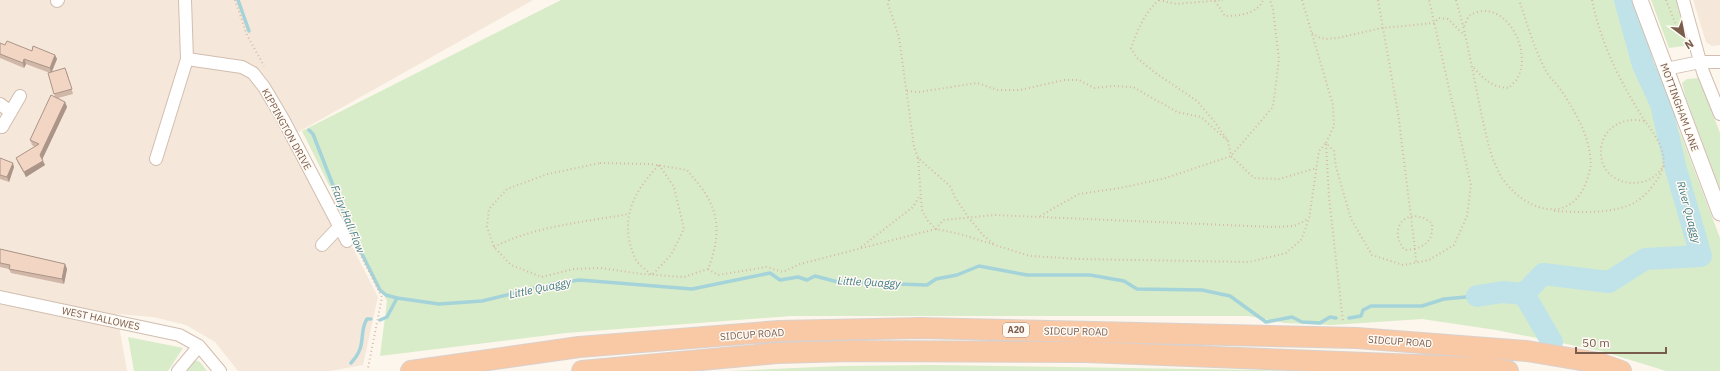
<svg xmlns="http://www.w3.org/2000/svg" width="1720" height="371" font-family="'IBM Plex Sans',sans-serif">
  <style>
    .residential { fill: #f5e8da }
    .green { fill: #d8ecc9 }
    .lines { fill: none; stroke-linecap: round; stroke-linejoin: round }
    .stream { stroke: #a5d3da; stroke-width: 3.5 }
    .river { stroke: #bfe3e8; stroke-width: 22 }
    .minor-casing { stroke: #d1beb0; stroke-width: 14 }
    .tertiary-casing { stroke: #d1beb0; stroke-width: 17 }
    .trunk-casing { stroke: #dad1cd; stroke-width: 22 }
    .path { stroke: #d9b8a5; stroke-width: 2; stroke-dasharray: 1 3; stroke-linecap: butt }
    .minor { stroke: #fff; stroke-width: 12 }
    .tertiary { stroke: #fff; stroke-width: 15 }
    .trunk { stroke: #f9c8a4; stroke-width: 20 }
    .wall { fill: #d1b7a8 }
    .shaded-wall { fill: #aa9588 }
    .building { fill: #f3d5c3; stroke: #aa9588 }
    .labels { text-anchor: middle; stroke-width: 3; stroke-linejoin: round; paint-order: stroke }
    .shield { fill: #fffaf3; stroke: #a28b7f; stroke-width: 1 }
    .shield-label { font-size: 9px; font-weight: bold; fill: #7a5c4d }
    .street-label { font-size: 10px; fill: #7a5c4d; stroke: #fffaf3 }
    .water-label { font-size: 11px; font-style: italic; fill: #437c86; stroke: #fffaf3 }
  </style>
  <rect width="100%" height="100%" fill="#fdf6ec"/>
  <path class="residential" d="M 0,0 L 533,0 L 286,139 L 328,217 L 346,245 L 353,248 L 378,297 L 363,365 L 330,371 L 238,371 L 215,342 L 186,325 L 153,317 L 117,314 L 127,371 L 0,371 Z
    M 1693,0 L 1720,0 L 1720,45 L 1712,46 L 1706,42 Z"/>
  <path class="green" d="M 561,0 L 1630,0 L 1720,238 L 1720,371 L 1666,371 L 1601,351 L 1496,330 L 1422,319 L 1332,325 L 1285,323 L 1249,316 L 792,316 L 566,333 L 380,356 L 387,301 L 302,131 Z
    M 1651,0 L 1677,0 L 1690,45 L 1669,48 Z
    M 1699,78 L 1720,133 L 1720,189 L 1686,98 L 1682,83 L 1687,79 Z
    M 128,337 L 183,348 L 168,371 L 134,371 Z
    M 195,360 L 200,362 L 207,371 L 185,371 Z
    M 932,365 L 1316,371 L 729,371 L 841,366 Z"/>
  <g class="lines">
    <path class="stream" d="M 238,0 L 249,31
      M 309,130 L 313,134 L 352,234 L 380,290 L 386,295 L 397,298
      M 1349,318 L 1361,316 L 1363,310 L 1371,306 L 1422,306 L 1444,299 L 1477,296
      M 380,320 L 387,317 L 397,298 L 439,304 L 482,301 L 556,283 L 580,280 L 692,289 L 770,273 L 780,280 L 798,277 L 807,280 L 815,276 L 838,282 L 927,285 L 936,279 L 957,275 L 979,266 L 1027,275 L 1090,275 L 1124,281 L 1137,289 L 1202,290 L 1230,296 L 1266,322 L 1292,317 L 1302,322 L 1320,323 L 1330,317 L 1336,318
      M 351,363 C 368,345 358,333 367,319 L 371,319"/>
    <path class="river" d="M 1524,294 L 1543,274 L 1609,282 L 1645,259 L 1701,256 L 1675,166 L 1661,104 L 1643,65 L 1625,0
      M 1524,294 L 1552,342
      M 1477,296 L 1503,292 L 1524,294"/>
    <g class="minor-casing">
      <path id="minor" d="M 1683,0 L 1703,72 L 1720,114
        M 57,1 L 58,0
        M 187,59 L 242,67 L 253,73 L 264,87 L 283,119 L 347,241
        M 1666,69 L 1700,62 L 1720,62
        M 0,104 L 11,112
        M 2,127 L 20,96
        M 156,159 L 187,59 L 185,0
        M 322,245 L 340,226
        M 0,297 L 179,335 L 199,346 L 220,371
        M 178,371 L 199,346"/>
    </g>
    <g class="tertiary-casing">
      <path id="tertiary" d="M 1640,0 L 1720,213"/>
    </g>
    <g class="trunk-casing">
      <path id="trunk" d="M 411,371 L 579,347 L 779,331 L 920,328 L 1357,338 L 1527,351 L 1599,363 L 1621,371
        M 582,371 L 777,353 L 851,351 L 1086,352 L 1392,364 L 1491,368 L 1508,371"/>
    </g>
    <path class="path" d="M 235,0 L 247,35 L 264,66
      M 889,0 L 888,4 L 899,37 L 914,147 L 918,158 L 950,186 L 955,197 L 968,217 L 983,235 L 995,245
      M 1159,0 C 1144,13 1138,30 1131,48 L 1137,58 L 1157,74 L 1197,101 L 1214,121 L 1228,141 L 1231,156 L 1254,178 L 1279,179 L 1317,168
      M 1159,0 L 1176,4 L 1223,0
      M 1302,0 L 1333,105 L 1334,126 L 1326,143 L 1334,151 L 1336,167 L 1351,219 L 1372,255 L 1403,265 L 1429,260 L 1454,245 L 1467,216 L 1471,185 L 1429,0
      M 1378,0 L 1398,113 L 1415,249 L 1405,250 C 1390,234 1400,212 1420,217 C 1424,217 1428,221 1432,223 C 1433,238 1429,244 1415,249 L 1416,262
      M 1456,0 C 1468,40 1474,81 1483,121 C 1487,140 1492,162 1502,178 C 1522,208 1567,227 1585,185 C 1589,175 1592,166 1590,155 C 1587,131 1574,110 1561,90 C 1556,83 1550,78 1546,71 C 1534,49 1527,23 1519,0
      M 1592,0 C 1601,44 1621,84 1645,121
      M 1666,0 L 1678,30
      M 1215,1 L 1225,16 C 1238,16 1258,14 1263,0
      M 1464,26 C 1466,23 1467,18 1470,15 C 1473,13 1480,11 1485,11 C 1513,12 1531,56 1517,79 C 1515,82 1511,85 1509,88 C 1491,87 1485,80 1473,67
      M 1312,33 L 1318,37 L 1326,39 L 1337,38 L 1382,28 L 1434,23 L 1439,18 L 1448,19 L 1464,35
      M 907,91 L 919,92 L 977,83 L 998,90 L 1020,90 L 1064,80 L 1079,80 L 1094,88 L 1113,86 L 1133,87 L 1177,112 L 1201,117 L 1228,141
      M 1326,144 L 1329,197 L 1343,322
      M 918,158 L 922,211 L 928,221 L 936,229 L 943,220 L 994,215 L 1272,227 L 1294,226 L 1308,219
      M 600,163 L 650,164 L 687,170 C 694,179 704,189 709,200 C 721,222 717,247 708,269 L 684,277 L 642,274 L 601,268 L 573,269 L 542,277 L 511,265 L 494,247 L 487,227 L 489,209 L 507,189 L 548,174 Z
      M 659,165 L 674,187 L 684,229 L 671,255 L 652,275 C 647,271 639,265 636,260 C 618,222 632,193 659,165 Z
      M 1554,211 C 1578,212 1604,214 1627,206 C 1636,203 1645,196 1651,188 C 1673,162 1663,146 1645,121 C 1593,111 1585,179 1631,183 C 1637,183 1647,182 1652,178 C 1657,175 1661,169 1665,165
      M 1040,216 L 1079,194 L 1120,188 L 1166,178 L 1231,156 L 1273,107 L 1279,59 L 1273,10 L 1270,0
      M 356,246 L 382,297 L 368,368
      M 494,247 C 535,226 584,222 629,214
      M 861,247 L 913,207 L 920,195
      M 708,269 L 718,275 L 766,267 L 783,272 L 800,264 L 936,229 L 960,234 L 1030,256 L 1079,259 L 1249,262 L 1286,253 L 1301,240 L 1309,219 L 1319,151 L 1326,143"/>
    <use href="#minor" class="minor"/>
    <use href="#tertiary" class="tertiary"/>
    <use href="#trunk" class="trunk"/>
  </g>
  <path class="wall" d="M 0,43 L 5,45 L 32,51 L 55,55 L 57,59 L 52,72 L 67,72 L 73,94 L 58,98 L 65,102 L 67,107 L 42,159 L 45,165 L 26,177 L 18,163 L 16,158 L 35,147 L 32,145 L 30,140 L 55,97 L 50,73 L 26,64 L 24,68 L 0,58 Z
    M 0,158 L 14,167 L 9,182 L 0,179 Z
    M 0,249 L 65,264 L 67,269 L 64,284 L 11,273 L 9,269 L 0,267 Z"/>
  <path class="shaded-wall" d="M 55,55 L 57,59 L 51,73 L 50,68 Z
    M 24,59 L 26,64 L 24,68 L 23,63 Z
    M 65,102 L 67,107 L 42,160 L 40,155 Z
    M 43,161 L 45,165 L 26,177 L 24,172 Z
    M 13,163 L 14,167 L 9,182 L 7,177 Z
    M 65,264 L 67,269 L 64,284 L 62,279 Z"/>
  <path class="building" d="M 7,41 L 32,51 L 33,46 L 55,55 L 50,68 L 24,59 L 23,63 L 0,54 L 0,43 L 5,45 Z
    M 65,68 L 72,89 L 54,94 L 48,73 Z
    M 51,95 L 65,102 L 40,155 L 43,161 L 24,172 L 16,158 L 39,144 L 30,140 Z
    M 0,158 L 13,163 L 7,177 L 0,175 Z
    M 0,249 L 65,264 L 62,279 L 9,269 L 10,265 L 0,263 Z"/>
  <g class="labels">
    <rect class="shield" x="1003" y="323" width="26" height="14" rx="3"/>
    <g class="shield-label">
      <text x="1016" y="333">A20</text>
    </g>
    <g class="street-label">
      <text transform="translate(1680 107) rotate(70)" y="4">MOTTINGHAM LANE</text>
      <text transform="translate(287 129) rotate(61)" y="4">KIPPINGTON DRIVE</text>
      <text transform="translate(101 318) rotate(12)" y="4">WEST HALLOWES</text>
      <text transform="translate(1076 331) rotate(1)" y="4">SIDCUP ROAD</text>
      <text transform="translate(752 334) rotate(-4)" y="4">SIDCUP ROAD</text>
      <text transform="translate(1400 341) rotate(4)" y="4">SIDCUP ROAD</text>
    </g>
    <g class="water-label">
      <text transform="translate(1689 212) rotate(75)" y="4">River Quaggy</text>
      <text transform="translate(348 219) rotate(68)" y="4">Fairy Hall Flow</text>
      <text transform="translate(869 282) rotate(3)" y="4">Little Quaggy</text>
      <text transform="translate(540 288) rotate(-12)" y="4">Little Quaggy</text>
    </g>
  </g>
  <g transform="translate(1684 36) rotate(148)" stroke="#fffaf3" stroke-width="3" paint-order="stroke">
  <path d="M0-3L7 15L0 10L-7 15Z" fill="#7a5c4d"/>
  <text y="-6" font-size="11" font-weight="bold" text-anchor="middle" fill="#7a5c4d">N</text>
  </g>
  <path d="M1576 347v6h90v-6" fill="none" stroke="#7a5c4d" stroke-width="2"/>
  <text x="1582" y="347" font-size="12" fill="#7a5c4d" stroke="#fffaf3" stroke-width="3" paint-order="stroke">50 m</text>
</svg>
